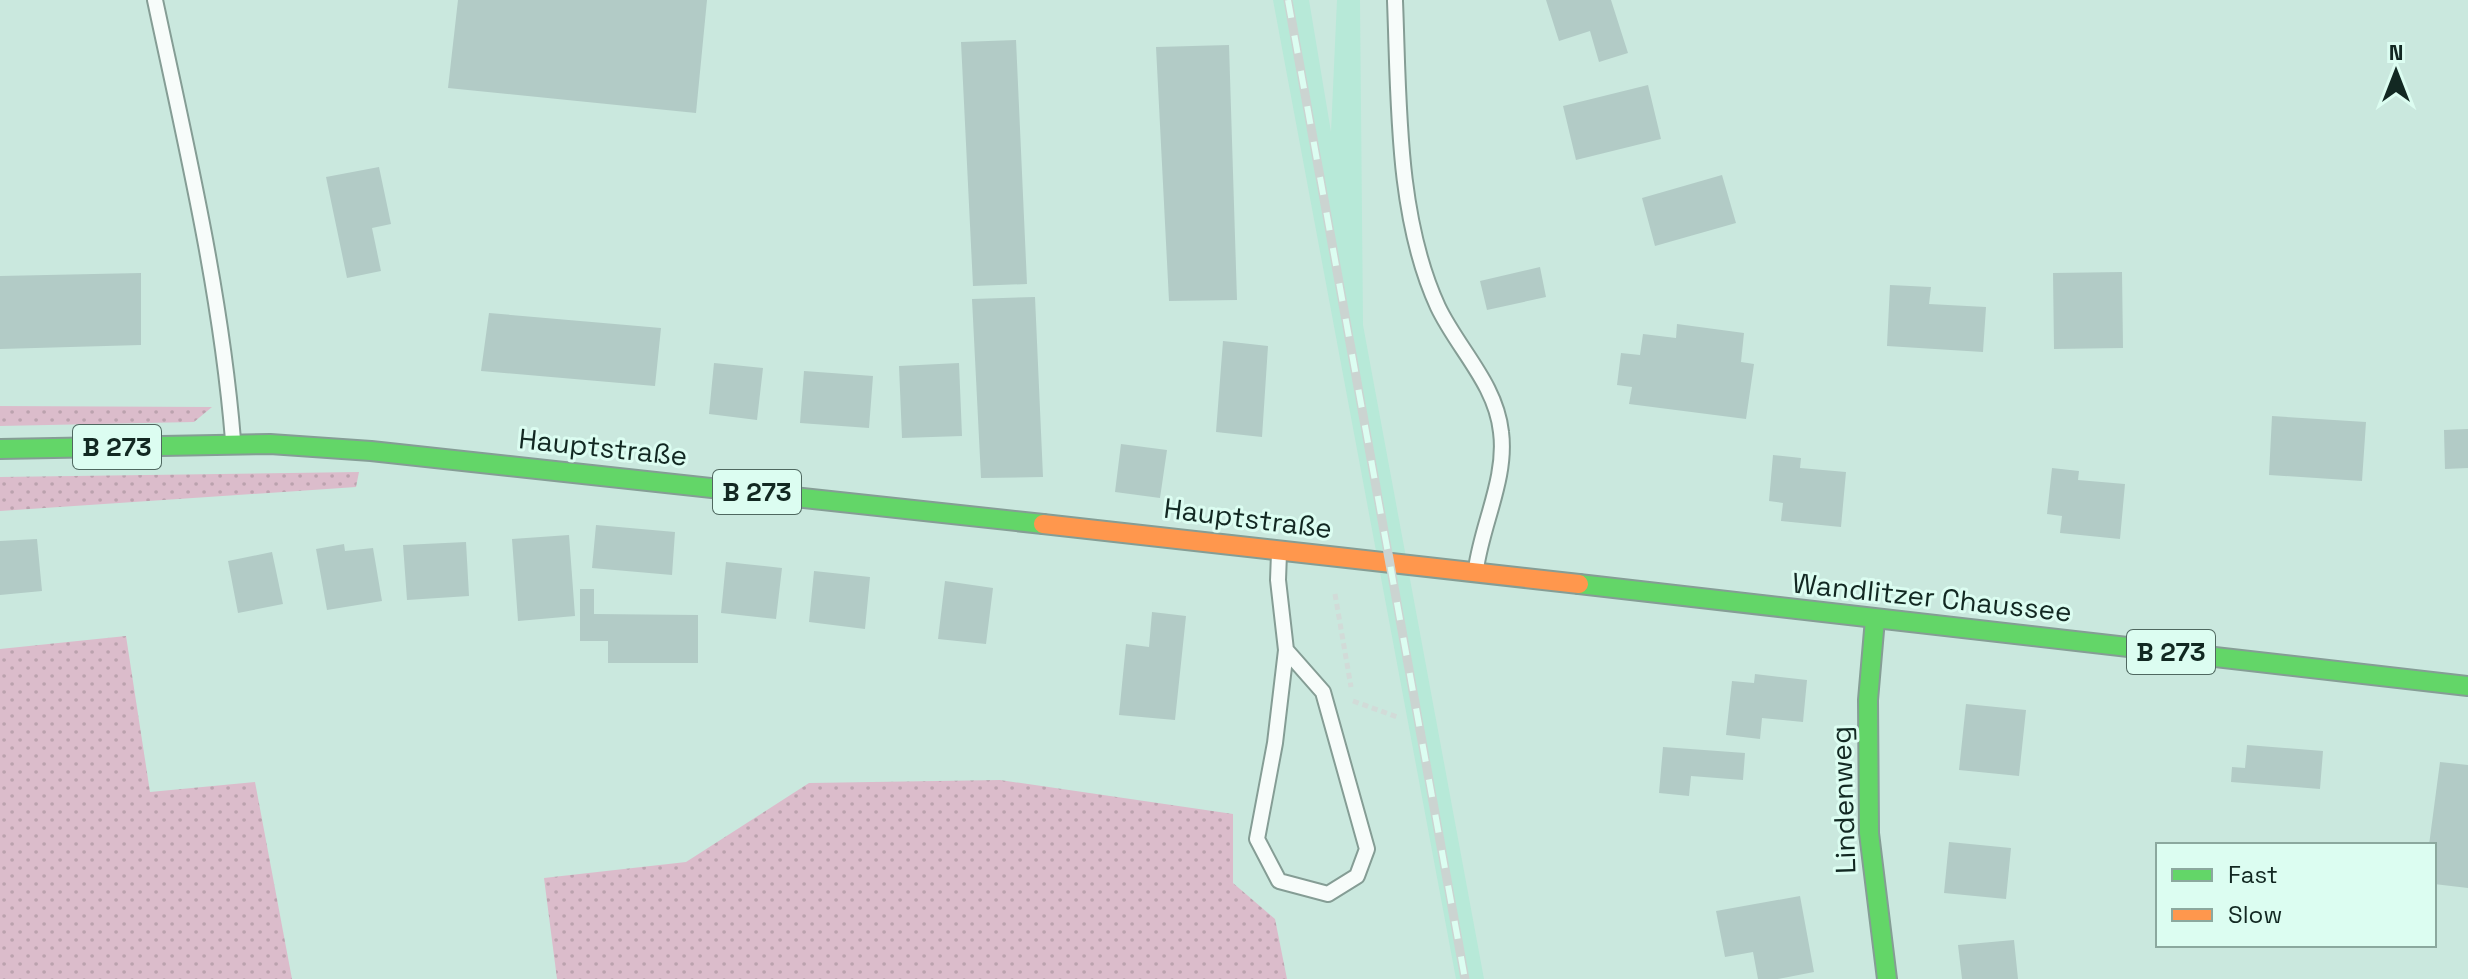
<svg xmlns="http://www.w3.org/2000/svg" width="2468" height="979" font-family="'Space Grotesk',sans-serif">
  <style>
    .built { fill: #b7e9d8 }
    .grass { fill: url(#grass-dots) }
    .building { fill: #b2cbc6 }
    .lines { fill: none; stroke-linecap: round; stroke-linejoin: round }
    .lane-casing { stroke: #859d95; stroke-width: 18 }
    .fast-casing { stroke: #859d95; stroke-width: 22 }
    .slow-casing { stroke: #859d95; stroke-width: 22 }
    .path { stroke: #d2dbd8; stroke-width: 5; stroke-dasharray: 6 4; stroke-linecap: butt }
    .lane { stroke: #f7fcfa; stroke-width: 14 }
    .fast { stroke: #63d668; stroke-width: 18 }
    .slow { stroke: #ff974d; stroke-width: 18 }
    .rail-casing { stroke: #cbd4d1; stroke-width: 9 }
    .rail { stroke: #dcfdf1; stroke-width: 6; stroke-dasharray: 18; stroke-linecap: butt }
    .labels { text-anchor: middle; stroke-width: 6; stroke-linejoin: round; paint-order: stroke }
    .shield { fill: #dcfdf1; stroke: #4f6860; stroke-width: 2 }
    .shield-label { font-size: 26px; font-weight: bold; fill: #122822 }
    .street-label { font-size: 28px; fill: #122822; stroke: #dcfdf1 }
  </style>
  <defs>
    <pattern id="grass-dots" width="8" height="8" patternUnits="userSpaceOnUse" patternTransform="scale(2)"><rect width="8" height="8" fill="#dbbccb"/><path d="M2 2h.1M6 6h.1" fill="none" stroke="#bba2ae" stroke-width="1.8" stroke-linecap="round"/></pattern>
  </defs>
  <rect width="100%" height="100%" fill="#cae8de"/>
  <path class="built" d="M 1273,0 L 1309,0 L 1331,132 L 1337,0 L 1360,0 L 1363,325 L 1484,979 L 1456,979 Z"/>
  <path class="grass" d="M 0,406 L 212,407 L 194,422 L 0,426 Z
    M 359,472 L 356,487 L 0,511 L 0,477 Z
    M 126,636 L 150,792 L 255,782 L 292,979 L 0,979 L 0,649 Z
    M 1000,780 L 1233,814 L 1233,883 L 1275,919 L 1287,979 L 557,979 L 544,878 L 686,862 L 809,783 Z"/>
  <path class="building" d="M 458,0 L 707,0 L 696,113 L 448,88 Z
    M 1546,0 L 1611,0 L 1628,53 L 1599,62 L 1590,31 L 1559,41 Z
    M 1016,40 L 1027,284 L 973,286 L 961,42 Z
    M 1229,45 L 1237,300 L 1169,301 L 1156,47 Z
    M 1648,85 L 1661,139 L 1576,160 L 1563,106 Z
    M 379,167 L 391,224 L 372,228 L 381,271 L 347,278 L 326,177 Z
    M 1722,175 L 1736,223 L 1655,246 L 1642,198 Z
    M 1540,267 L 1546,297 L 1487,310 L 1480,281 Z
    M 2122,272 L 2123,348 L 2054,349 L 2053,273 Z
    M 141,273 L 141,345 L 0,349 L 0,276 Z
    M 1890,285 L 1931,287 L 1929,304 L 1986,307 L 1983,352 L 1887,346 Z
    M 1035,297 L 1043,477 L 981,478 L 972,299 Z
    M 489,313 L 661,328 L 655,386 L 481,371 Z
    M 1677,324 L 1744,333 L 1741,362 L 1754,364 L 1746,419 L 1629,404 L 1632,387 L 1617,385 L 1621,353 L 1640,355 L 1643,334 L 1676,338 Z
    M 1223,341 L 1268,346 L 1262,437 L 1216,432 Z
    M 714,363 L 763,368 L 757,420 L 709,414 Z
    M 959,363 L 962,436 L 902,438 L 899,366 Z
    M 804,371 L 873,376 L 869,428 L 800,423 Z
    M 2272,416 L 2366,422 L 2362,481 L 2269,475 Z
    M 2468,429 L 2468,468 L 2445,469 L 2444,430 Z
    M 1121,444 L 1167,450 L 1160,498 L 1115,492 Z
    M 1773,455 L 1801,458 L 1800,468 L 1846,472 L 1841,527 L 1781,521 L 1783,503 L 1769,501 Z
    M 2052,468 L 2079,471 L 2078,480 L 2125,484 L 2120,539 L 2060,533 L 2062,516 L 2047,514 Z
    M 596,525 L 675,532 L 672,575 L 592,568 Z
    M 569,535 L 575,616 L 518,621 L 512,539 Z
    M 37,539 L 42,591 L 0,595 L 0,541 Z
    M 466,542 L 469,596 L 407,600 L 403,545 Z
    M 344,544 L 345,551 L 373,548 L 382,601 L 327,610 L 316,549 Z
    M 272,552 L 283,604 L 238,613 L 228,561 Z
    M 726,562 L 782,568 L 776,619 L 721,613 Z
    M 814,571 L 870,577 L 865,629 L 809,622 Z
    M 945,581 L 993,588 L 986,644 L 938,639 Z
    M 580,589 L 594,589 L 594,614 L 698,615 L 698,663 L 608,663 L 608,641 L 580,641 Z
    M 1152,612 L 1186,616 L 1175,720 L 1119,715 L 1126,644 L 1149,647 Z
    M 1755,674 L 1807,680 L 1803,722 L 1762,718 L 1760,739 L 1726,735 L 1732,681 L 1754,683 Z
    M 1966,704 L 2026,710 L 2019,776 L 1959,770 Z
    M 2247,745 L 2323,751 L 2320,789 L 2231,782 L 2232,767 L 2245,768 Z
    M 1663,747 L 1745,753 L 1743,780 L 1691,776 L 1689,796 L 1659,793 Z
    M 2440,762 L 2468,765 L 2468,888 L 2434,884 L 2434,845 L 2429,845 Z
    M 1949,842 L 2011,848 L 2006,899 L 1944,893 Z
    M 1800,896 L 1814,972 L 1778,979 L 1758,979 L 1753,952 L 1725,957 L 1716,911 Z
    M 2014,940 L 2018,979 L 1962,979 L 1958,945 Z"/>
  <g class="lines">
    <g class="lane-casing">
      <path id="lane" d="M 155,0 C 186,145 221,292 233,440
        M 1395,1 C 1399,100 1396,216 1438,307 C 1458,349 1496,384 1501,432 C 1507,478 1482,524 1476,569
        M 1279,553 L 1278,580 L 1286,650 L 1275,743 L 1257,839 L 1279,881 L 1328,894 L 1357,876 L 1367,849 L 1323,692 L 1286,650"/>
    </g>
    <g class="fast-casing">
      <path id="fast" d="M 0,449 L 270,444 L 371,451 L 1043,524
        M 1579,584 L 2468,686
        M 1875,619 L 1868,700 L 1869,833 L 1887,979"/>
    </g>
    <g class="slow-casing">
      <path id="slow" d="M 1043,524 L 1579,584"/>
    </g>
    <path class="path" d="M 1335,594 L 1351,687
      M 1353,701 L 1400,718"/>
    <use href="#lane" class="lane"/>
    <use href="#fast" class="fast"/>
    <use href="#slow" class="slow"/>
    <g class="rail-casing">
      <path id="rail" d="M 1288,0 L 1465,979"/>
    </g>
    <use href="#rail" class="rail"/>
  </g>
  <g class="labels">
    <g class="shield">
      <rect x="73" y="425" width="88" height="44" rx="6"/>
      <rect x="713" y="470" width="88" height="44" rx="6"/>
      <rect x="2127" y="630" width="88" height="44" rx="6"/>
    </g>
    <g class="shield-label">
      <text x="117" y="456">B 273</text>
      <text x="757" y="501">B 273</text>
      <text x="2171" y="661">B 273</text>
    </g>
    <g class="street-label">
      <text transform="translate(603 447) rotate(6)" y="10">Hauptstraße</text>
      <text transform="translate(1248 518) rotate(7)" y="10">Hauptstraße</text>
      <text transform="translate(1932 597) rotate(6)" y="10">Wandlitzer Chaussee</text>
      <text transform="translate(1843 800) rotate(-92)" y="10">Lindenweg</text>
    </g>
  </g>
  <rect x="2156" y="843" width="280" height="104" fill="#dcfdf1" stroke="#8ba89e" stroke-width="2"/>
  <rect x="2172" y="869" width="40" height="12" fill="#63d668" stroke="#8ba89e" stroke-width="2"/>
  <text x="2228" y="883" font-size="24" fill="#122822">Fast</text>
  <rect x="2172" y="909" width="40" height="12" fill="#ff974d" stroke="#8ba89e" stroke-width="2"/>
  <text x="2228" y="923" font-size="24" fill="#122822">Slow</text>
  <g transform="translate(2396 72)" stroke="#dcfdf1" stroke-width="6" paint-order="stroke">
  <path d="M0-6L14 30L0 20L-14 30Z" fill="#122822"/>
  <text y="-12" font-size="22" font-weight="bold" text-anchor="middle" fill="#122822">N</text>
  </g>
</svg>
